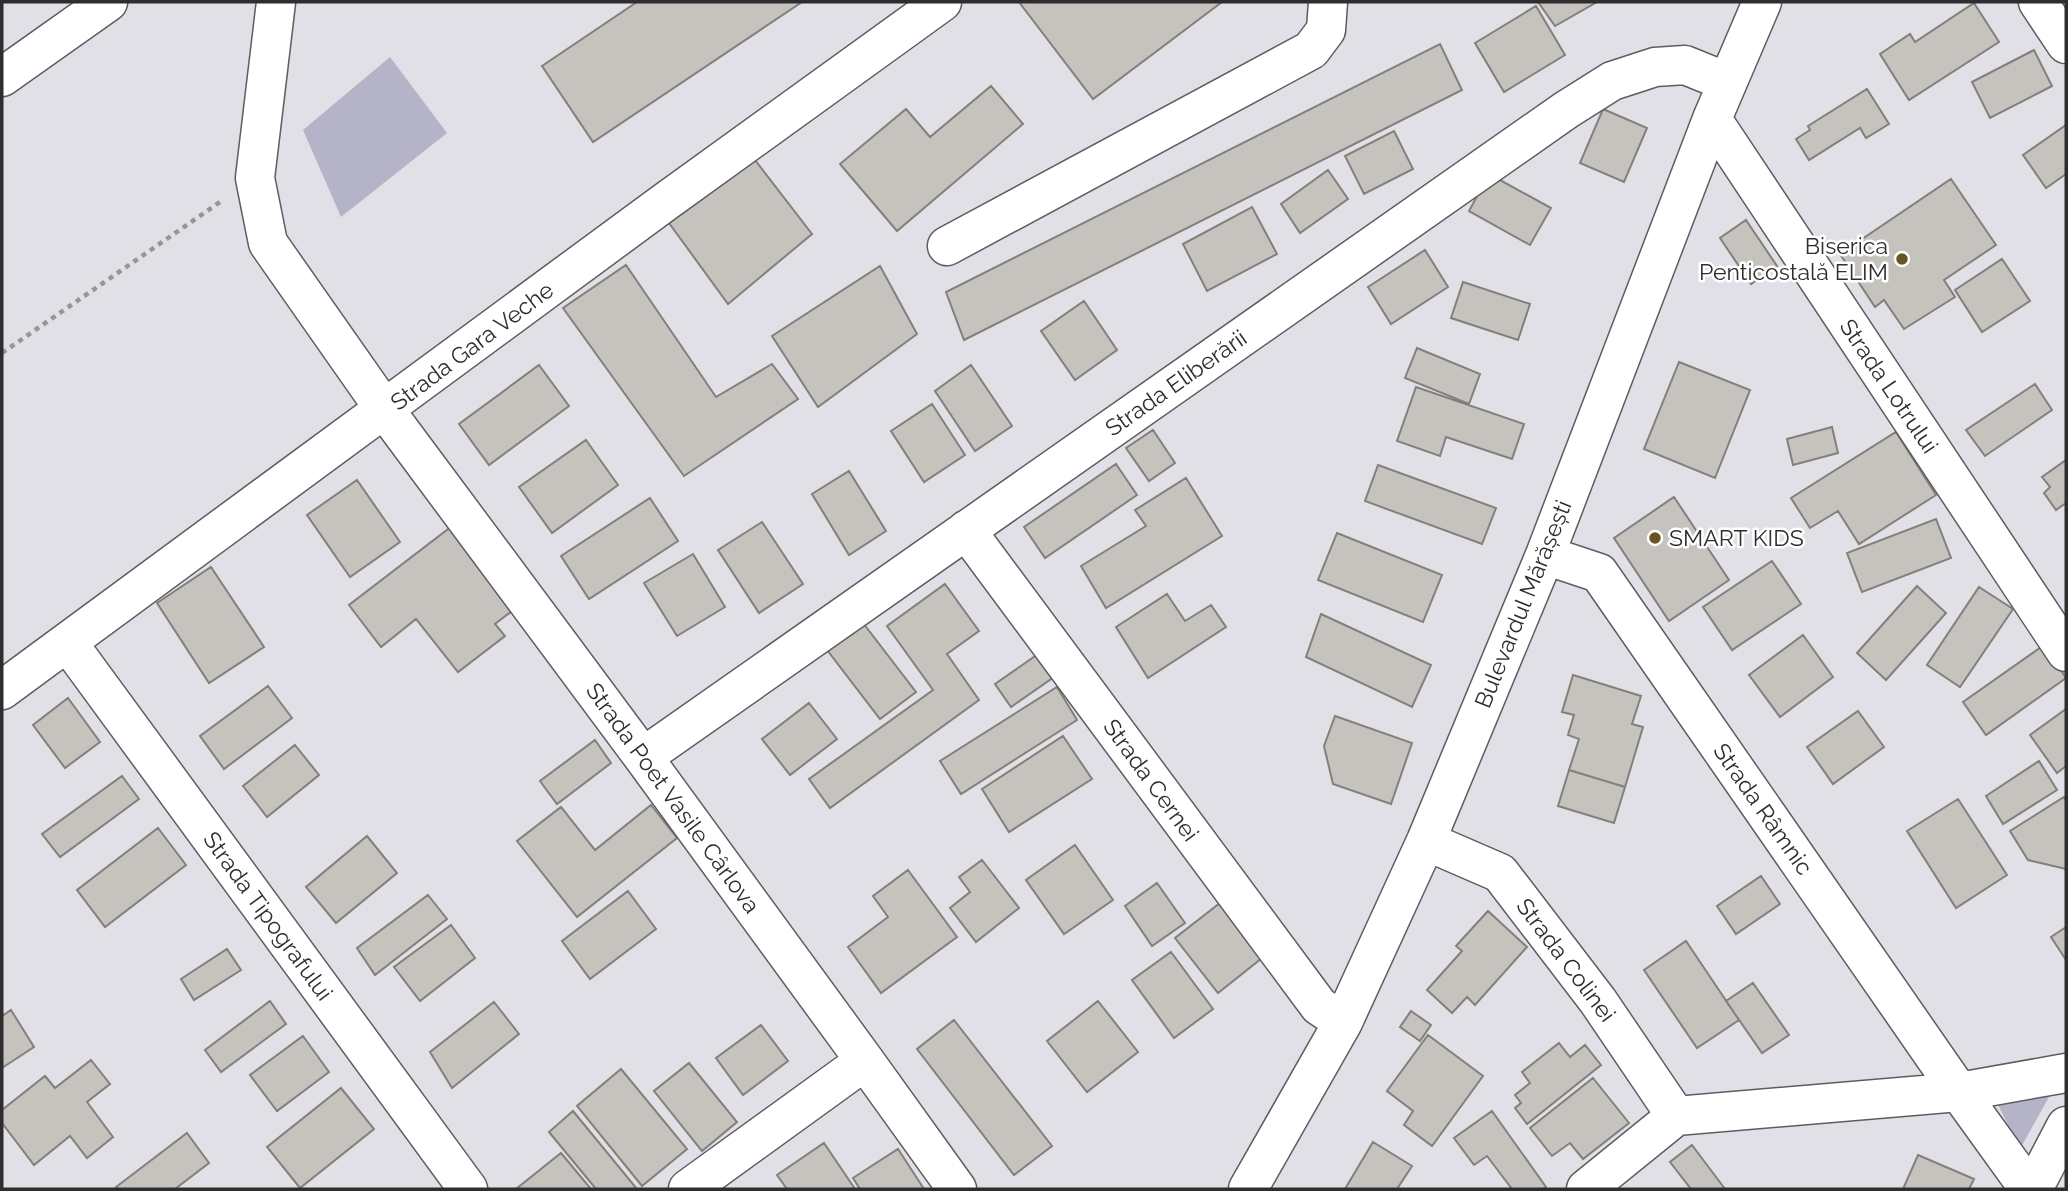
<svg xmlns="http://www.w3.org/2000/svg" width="2068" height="1191" font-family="Raleway,sans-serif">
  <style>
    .green { fill: #b5b3c8 }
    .building { fill: #c6c3be; stroke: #82807b; stroke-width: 2 }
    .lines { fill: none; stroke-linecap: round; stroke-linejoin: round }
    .minor-casing { stroke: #5d5c61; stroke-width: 41 }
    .path { stroke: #96969a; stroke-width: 4.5; stroke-dasharray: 5 5; stroke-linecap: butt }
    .minor { stroke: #fff; stroke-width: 38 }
    .poi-dot { fill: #695524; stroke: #fff; stroke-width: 2.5 }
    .labels { text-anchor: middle; stroke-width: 5; stroke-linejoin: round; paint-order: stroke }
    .poi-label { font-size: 23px; fill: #2e2e30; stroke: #fff; text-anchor: end }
    .street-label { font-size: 23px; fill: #2e2e30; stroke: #fff }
  </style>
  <rect width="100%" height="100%" fill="#e0e0e6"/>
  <path class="green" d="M 390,57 L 447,133 L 341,217 L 303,130 Z
    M 2054,1088 L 2020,1149 L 1998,1105 Z"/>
  <path class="building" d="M 637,2 L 802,2 L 593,142 L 542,66 Z
    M 1019,2 L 1222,2 L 1093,99 Z
    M 1538,2 L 1597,2 L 1555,26 Z
    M 1974,3 L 1999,42 L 1909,100 L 1880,54 L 1910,34 L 1915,42 Z
    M 1536,6 L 1565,55 L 1504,92 L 1475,43 Z
    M 1440,44 L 1462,90 L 964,340 L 946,292 Z
    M 2034,50 L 2052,86 L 1990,118 L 1972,82 Z
    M 991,86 L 1023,124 L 897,231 L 840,164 L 906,109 L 930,137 Z
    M 1867,89 L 1889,124 L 1866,138 L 1860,128 L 1809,160 L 1796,139 L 1810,130 L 1808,126 Z
    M 1603,109 L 1647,128 L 1624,182 L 1580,163 Z
    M 2066,125 L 2066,174 L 2046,188 L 2023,155 Z
    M 1394,131 L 1413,169 L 1364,194 L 1345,156 Z
    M 755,160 L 812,234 L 728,304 L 669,223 Z
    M 1328,170 L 1348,199 L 1300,233 L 1281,204 Z
    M 1489,174 L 1551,208 L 1530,245 L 1469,211 Z
    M 1951,179 L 1996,245 L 1944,280 L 1955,297 L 1904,329 L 1884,300 L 1875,307 L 1840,254 Z
    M 1252,207 L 1277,254 L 1207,291 L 1183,244 Z
    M 1746,220 L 1777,266 L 1751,284 L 1720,238 Z
    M 1425,250 L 1448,287 L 1391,324 L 1368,287 Z
    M 2002,259 L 2030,301 L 1982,332 L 1955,290 Z
    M 626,265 L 716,397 L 772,364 L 798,399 L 684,476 L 563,308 Z
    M 880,266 L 917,334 L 818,407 L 772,336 Z
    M 1463,282 L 1530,304 L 1518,340 L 1451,318 Z
    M 1084,301 L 1117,350 L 1075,380 L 1041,331 Z
    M 1417,348 L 1480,374 L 1469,404 L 1405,378 Z
    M 1679,362 L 1750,390 L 1715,478 L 1644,449 Z
    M 539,365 L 569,406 L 489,465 L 459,424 Z
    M 971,365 L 1012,426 L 975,451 L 935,391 Z
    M 2035,384 L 2052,410 L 1985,456 L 1966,430 Z
    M 1416,387 L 1524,424 L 1512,459 L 1446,437 L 1440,456 L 1397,441 Z
    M 932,404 L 965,455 L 924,482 L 891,431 Z
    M 1832,427 L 1838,453 L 1793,465 L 1787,439 Z
    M 1153,430 L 1175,463 L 1149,481 L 1126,448 Z
    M 1896,432 L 1936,495 L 1859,544 L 1838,511 L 1810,528 L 1791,498 Z
    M 586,440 L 618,485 L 552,533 L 519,487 Z
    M 2066,460 L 2066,503 L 2056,510 L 2044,493 L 2050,487 L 2042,477 Z
    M 1116,464 L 1137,495 L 1045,558 L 1024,527 Z
    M 1378,465 L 1496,508 L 1482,544 L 1365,501 Z
    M 849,471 L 886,531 L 849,555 L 812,494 Z
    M 1186,478 L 1222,536 L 1106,608 L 1081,566 L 1146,526 L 1135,510 Z
    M 357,480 L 400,542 L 350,577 L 307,515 Z
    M 1674,497 L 1729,580 L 1669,621 L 1614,538 Z
    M 650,498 L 678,541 L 589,599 L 561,556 Z
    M 1936,519 L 1951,558 L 1862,592 L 1847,553 Z
    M 762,522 L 803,584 L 759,613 L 718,550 Z
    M 456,523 L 520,605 L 495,624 L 505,636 L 458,672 L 416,619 L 381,647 L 349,605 Z
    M 1337,533 L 1442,575 L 1423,622 L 1318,580 Z
    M 693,554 L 725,607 L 677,636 L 644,583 Z
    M 1772,561 L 1801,604 L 1732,650 L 1703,607 Z
    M 211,567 L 264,647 L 209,683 L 157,603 Z
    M 945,584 L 979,631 L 947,654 L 979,700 L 830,808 L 809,779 L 933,690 L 887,626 Z
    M 1917,586 L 1946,613 L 1886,680 L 1857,653 Z
    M 1979,587 L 2013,609 L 1960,687 L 1927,665 Z
    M 1167,594 L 1185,621 L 1211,605 L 1226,627 L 1148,678 L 1116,627 Z
    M 1321,614 L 1431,665 L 1412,707 L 1306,657 Z
    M 860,619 L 916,692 L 880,719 L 824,646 Z
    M 1803,635 L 1833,677 L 1780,717 L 1749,675 Z
    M 1051,645 L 1067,668 L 1011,707 L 995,684 Z
    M 2044,645 L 2066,678 L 1986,735 L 1963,702 Z
    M 1573,675 L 1641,696 L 1632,724 L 1643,727 L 1625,787 L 1569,770 L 1579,739 L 1568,735 L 1574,715 L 1562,712 Z
    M 268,686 L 292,718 L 224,769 L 200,736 Z
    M 1057,687 L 1077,720 L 961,794 L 940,761 Z
    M 68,698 L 100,742 L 65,768 L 33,725 Z
    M 809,703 L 837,739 L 790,775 L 762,739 Z
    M 2066,709 L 2066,766 L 2057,773 L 2030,735 Z
    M 1858,711 L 1884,747 L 1833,784 L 1807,747 Z
    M 1335,716 L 1412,743 L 1391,804 L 1333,784 L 1324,746 Z
    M 1063,736 L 1092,779 L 1009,832 L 982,789 Z
    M 595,740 L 611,763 L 557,804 L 540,781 Z
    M 295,745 L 319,775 L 267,817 L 243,786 Z
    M 2039,761 L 2057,790 L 2003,824 L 1986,796 Z
    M 1569,770 L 1625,787 L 1614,823 L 1558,806 Z
    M 122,776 L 139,799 L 60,857 L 42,834 Z
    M 2064,797 L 2066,801 L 2066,869 L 2028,860 L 2010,831 Z
    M 1958,799 L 2007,875 L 1956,908 L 1907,831 Z
    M 651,805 L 677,838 L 577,917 L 517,841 L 561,807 L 595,850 Z
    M 158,828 L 186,865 L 105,927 L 77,890 Z
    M 367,836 L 397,873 L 336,923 L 306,887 Z
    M 1075,845 L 1113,900 L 1064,934 L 1026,880 Z
    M 982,860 L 1019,908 L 976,942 L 950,908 L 970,892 L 959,877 Z
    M 908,870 L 957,937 L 881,993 L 848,947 L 888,917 L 873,896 Z
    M 1761,876 L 1780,904 L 1736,934 L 1717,906 Z
    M 1157,883 L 1185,923 L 1152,946 L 1125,906 Z
    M 628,891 L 656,929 L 590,979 L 562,941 Z
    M 428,895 L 447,919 L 375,975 L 357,948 Z
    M 1220,903 L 1262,958 L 1218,993 L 1175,938 Z
    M 1488,911 L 1527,947 L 1475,1005 L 1467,997 L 1452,1013 L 1427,990 L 1462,951 L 1456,946 Z
    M 451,925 L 475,958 L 420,1001 L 394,967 Z
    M 2066,927 L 2066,960 L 2051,937 Z
    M 1686,941 L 1739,1020 L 1697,1048 L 1644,970 Z
    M 227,949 L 241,970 L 194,1000 L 181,979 Z
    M 1171,952 L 1213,1009 L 1174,1038 L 1132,980 Z
    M 1753,983 L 1789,1035 L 1762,1053 L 1726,1001 Z
    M 270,1001 L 286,1024 L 221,1072 L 205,1050 Z
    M 1098,1001 L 1138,1052 L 1087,1092 L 1047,1041 Z
    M 494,1002 L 519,1034 L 452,1088 L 430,1052 Z
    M 11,1010 L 34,1047 L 2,1068 L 2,1016 Z
    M 1411,1011 L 1431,1025 L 1420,1041 L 1400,1027 Z
    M 954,1020 L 1052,1146 L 1014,1175 L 917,1049 Z
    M 761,1025 L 788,1061 L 743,1095 L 716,1058 Z
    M 1428,1035 L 1483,1076 L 1432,1146 L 1404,1125 L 1413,1111 L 1387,1091 Z
    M 303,1036 L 329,1072 L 277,1111 L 250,1075 Z
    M 1559,1043 L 1570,1057 L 1585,1045 L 1601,1065 L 1527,1124 L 1515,1108 L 1521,1103 L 1515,1095 L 1530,1083 L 1522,1072 Z
    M 91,1060 L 110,1084 L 87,1102 L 113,1137 L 87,1158 L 70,1136 L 34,1165 L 2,1123 L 2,1110 L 45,1076 L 55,1088 Z
    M 689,1063 L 737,1122 L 702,1151 L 654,1091 Z
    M 621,1069 L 687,1149 L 642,1186 L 577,1106 Z
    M 1593,1078 L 1629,1123 L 1583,1159 L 1570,1143 L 1552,1156 L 1530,1128 Z
    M 341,1088 L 374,1129 L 300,1188 L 267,1147 Z
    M 573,1111 L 637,1189 L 596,1189 L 549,1132 Z
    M 1492,1111 L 1546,1187 L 1543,1189 L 1512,1189 L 1487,1156 L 1474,1165 L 1454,1138 Z
    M 187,1133 L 209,1163 L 175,1189 L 118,1189 L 116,1187 Z
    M 1373,1142 L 1412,1166 L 1397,1189 L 1345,1189 Z
    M 824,1143 L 855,1189 L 787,1189 L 777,1175 Z
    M 1692,1145 L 1725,1189 L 1691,1189 L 1670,1162 Z
    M 898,1149 L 924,1189 L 860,1189 L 853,1178 Z
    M 561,1153 L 591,1189 L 516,1189 Z
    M 1918,1155 L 1974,1179 L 1969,1189 L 1903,1189 Z"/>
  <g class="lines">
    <g class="minor-casing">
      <path id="minor" d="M 276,2 L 255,178 L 268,243 L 385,410 L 643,757 L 865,1061 L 957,1189
        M 2038,2 L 2066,44
        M 2,77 L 108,2
        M 1712,119 L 2066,652
        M 947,246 L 1311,50 L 1326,30 L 1328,2
        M 966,530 L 1319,1006 L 1343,1022
        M 1545,555 L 1599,573 L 1959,1092 L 2029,1189
        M 68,643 L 468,1189
        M 2,690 L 665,202 L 942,2
        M 643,757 L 1566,110 L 1612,81 L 1655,67 L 1685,65 L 1727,82
        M 1426,841 L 1500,873 L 1598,1001 L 1676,1116
        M 688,1189 L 865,1061
        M 1248,1189 L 1343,1022 L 1426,841 L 1545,555 L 1712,119 L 1762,2
        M 1586,1189 L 1676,1116 L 1959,1092 L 2066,1073
        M 2033,1189 L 2066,1126"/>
    </g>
    <path class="path" d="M 2,353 L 220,202"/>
    <use href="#minor" class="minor"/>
  </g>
  <g class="poi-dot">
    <circle cx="1902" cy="259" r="7"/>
    <circle cx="1655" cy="538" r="7"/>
  </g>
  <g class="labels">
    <g class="poi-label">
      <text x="1888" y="254">Biserica<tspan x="1888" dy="26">Penticostală ELIM</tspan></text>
      <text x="1669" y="546" text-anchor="start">SMART KIDS</text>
    </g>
    <g class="street-label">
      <text transform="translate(472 346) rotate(-37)" y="8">Strada Gara Veche</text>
      <text transform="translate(1176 383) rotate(-35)" y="8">Strada Eliberării</text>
      <text transform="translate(1889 386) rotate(56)" y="8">Strada Lotrului</text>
      <text transform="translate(1523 604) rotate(-68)" y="8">Bulevardul Mărășești</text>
      <text transform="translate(1151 780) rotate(54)" y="8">Strada Cernei</text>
      <text transform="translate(673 798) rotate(54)" y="8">Strada Poet Vasile Cârlova</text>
      <text transform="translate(1763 809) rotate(55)" y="8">Strada Râmnic</text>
      <text transform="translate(268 916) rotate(54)" y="8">Strada Tipografului</text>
      <text transform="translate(1566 960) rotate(53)" y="8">Strada Colinei</text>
    </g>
  </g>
  <rect width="2068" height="1191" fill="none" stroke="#2e2e30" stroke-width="7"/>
</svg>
